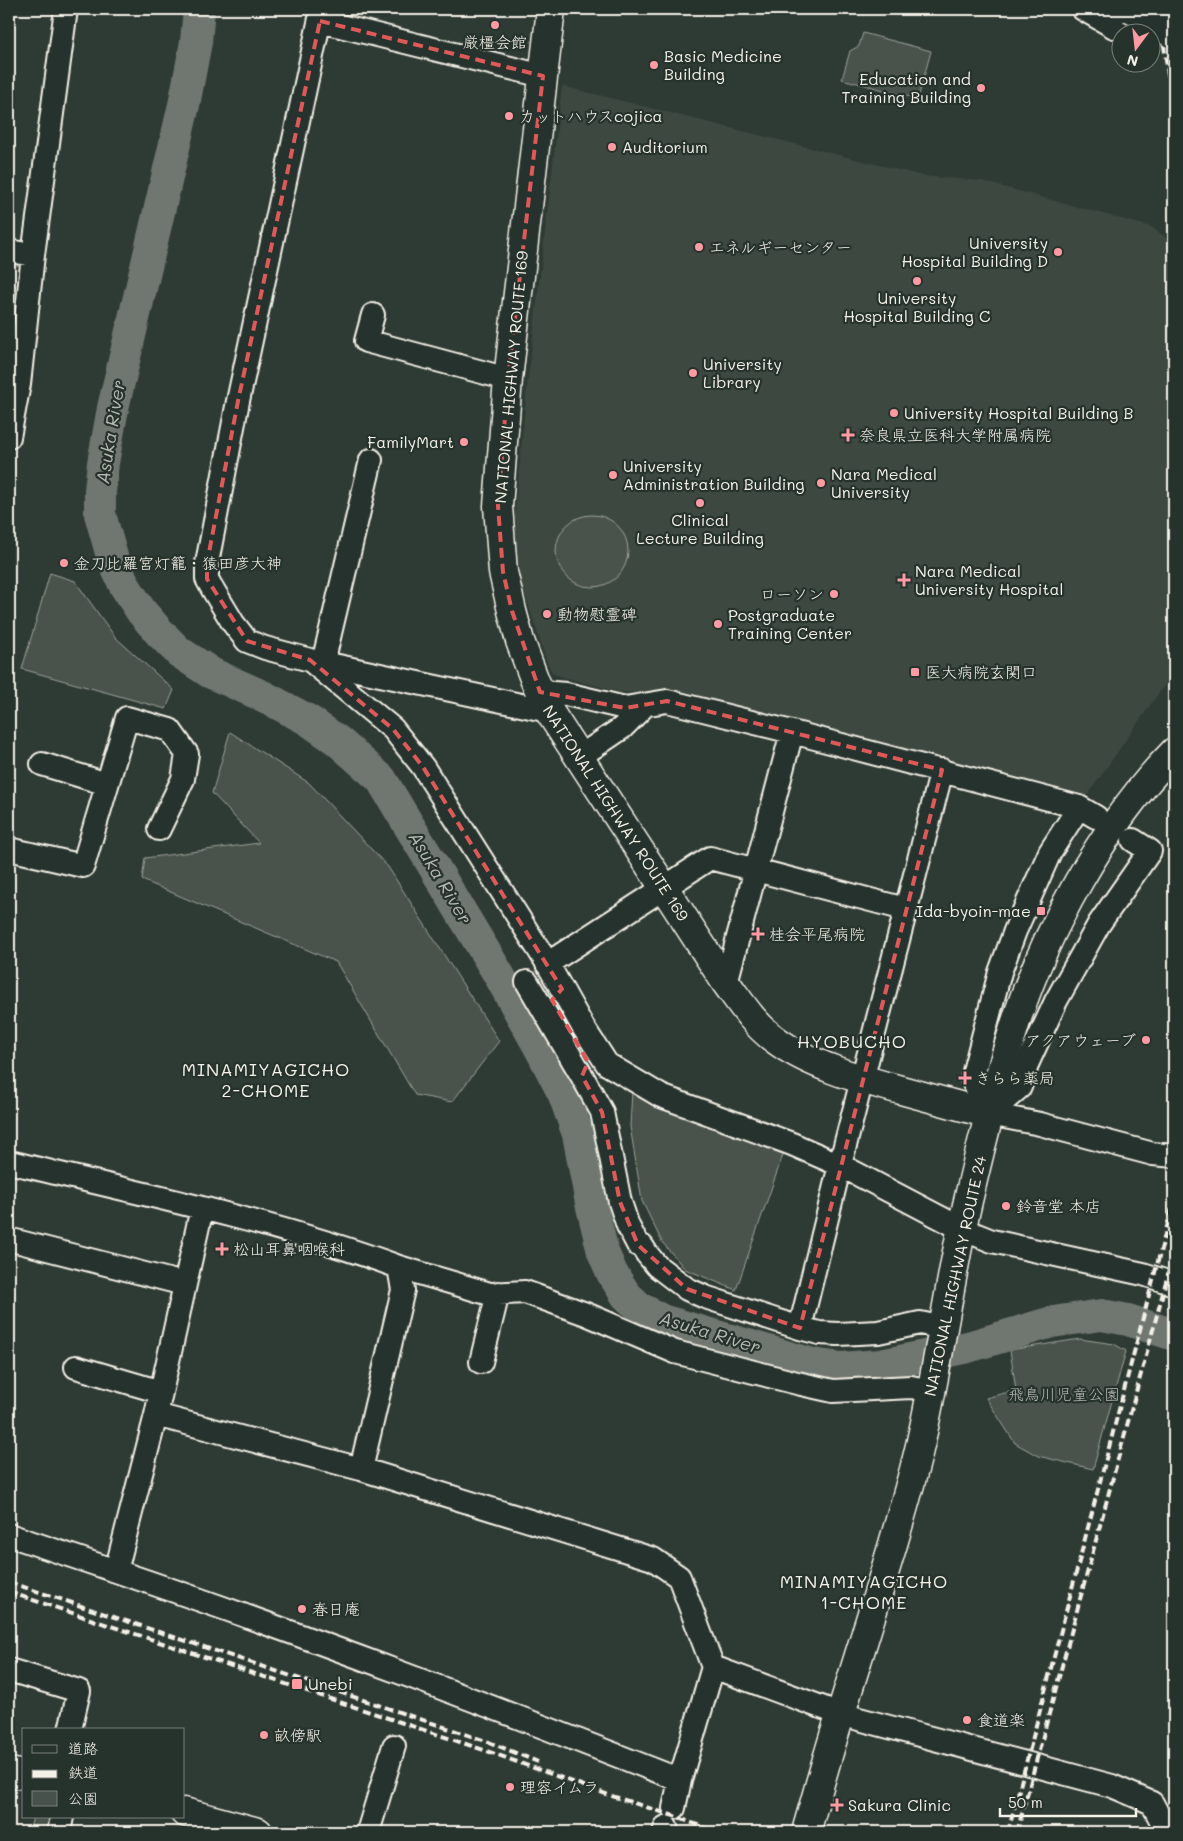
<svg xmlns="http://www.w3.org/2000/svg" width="1183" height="1841" font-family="Mali,'Klee One',sans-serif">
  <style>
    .built { fill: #3c4841 }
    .green { fill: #48524c; stroke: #9ea29a }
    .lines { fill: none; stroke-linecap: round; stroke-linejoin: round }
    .river { stroke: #6f7770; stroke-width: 32 }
    .minor-casing { stroke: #f4f1e8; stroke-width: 26 }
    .highway-casing { stroke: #f4f1e8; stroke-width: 31 }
    .minor { stroke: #26332d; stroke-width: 22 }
    .highway { stroke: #26332d; stroke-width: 28 }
    .rail { stroke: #f4f1e8; stroke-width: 4; stroke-dasharray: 8 4; stroke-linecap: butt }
    .highway-bridge-casing { stroke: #f4f1e8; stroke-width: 31; stroke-linecap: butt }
    .highway-bridge { stroke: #26332d; stroke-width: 28 }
    .marked { fill: none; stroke: #de5a58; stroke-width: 4; stroke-dasharray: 10 6; stroke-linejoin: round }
    .poi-dot { fill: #ff9aa2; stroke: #26332d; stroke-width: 2 }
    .labels { text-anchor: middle; stroke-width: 4.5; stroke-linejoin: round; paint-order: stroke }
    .poi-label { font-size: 16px; fill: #f4f1e8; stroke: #26332d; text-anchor: start }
    .street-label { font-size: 16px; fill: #f4f1e8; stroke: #26332d }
    .park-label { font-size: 16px; fill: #b8b9b1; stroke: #26332d }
    .water-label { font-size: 18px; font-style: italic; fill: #b8bab2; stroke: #26332d }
    .neighbourhood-label { font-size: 18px; letter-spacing: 1px; fill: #f4f1e8; stroke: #26332d }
  </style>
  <rect width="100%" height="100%" fill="#2e3b34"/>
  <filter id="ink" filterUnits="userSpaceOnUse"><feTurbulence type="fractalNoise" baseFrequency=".02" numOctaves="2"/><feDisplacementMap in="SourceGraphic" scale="10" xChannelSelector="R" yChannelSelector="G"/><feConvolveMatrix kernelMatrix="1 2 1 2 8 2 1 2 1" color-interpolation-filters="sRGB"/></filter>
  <g filter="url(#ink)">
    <path class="built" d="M 562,86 L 923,176 L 981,181 L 1151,227 L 1169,240 L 1174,287 L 1174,671 L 1079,807 L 637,693 L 619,692 L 553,674 L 547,662 L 520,579 L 516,547 L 515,514 L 526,397 Z"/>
    <path class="green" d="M 863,33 L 931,51 L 918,99 L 842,79 L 850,51 L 859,46 Z
      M556 551a36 36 0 1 1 72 0a36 36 0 1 1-72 0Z
      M 50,573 L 75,581 L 115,637 L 174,690 L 166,709 L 22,669 Z
      M 230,732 L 309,783 L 388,867 L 499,1041 L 452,1102 L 415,1095 L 336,962 L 142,880 L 145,858 L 259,843 L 212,793 Z
      M 632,1091 L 785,1149 L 736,1290 L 685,1269 L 662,1242 L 642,1201 L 630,1126 Z
      M 1080,1339 L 1114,1344 L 1126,1351 L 1093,1469 L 1038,1456 L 1015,1443 L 986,1398 L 1016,1390 L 1010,1350 Z
      M 33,1817 L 50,1817 L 46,1832 L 29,1832 Z"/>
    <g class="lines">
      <path class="river" d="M 199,9 L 196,42 L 184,105 L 113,408 L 103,463 L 100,491 L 100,514 L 113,560 L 125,586 L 141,611 L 160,633 L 179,652 L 211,673 L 265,697 L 308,720 L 338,741 L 381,779 L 499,975 L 541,1050 L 564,1095 L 578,1134 L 591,1203 L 603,1252 L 612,1273 L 626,1295 L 640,1308 L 662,1320 L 813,1364 L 841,1368 L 881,1365 L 968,1347 L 1052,1322 L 1102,1315 L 1128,1320 L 1174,1335"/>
      <g class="minor-casing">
        <path id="minor" d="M 322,9 L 238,401 L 207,563 L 207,579 L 212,588 L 233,623 L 247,641 L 265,648 L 310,660 L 549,711
          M 1083,9 L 1114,27
          M 320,21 L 543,76
          M 9,251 L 33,255
          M 373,315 L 366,341 L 508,379
          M 9,437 L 19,384 L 33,255 L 66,9
          M 310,660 L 393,729 L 423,767 L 546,961 L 583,1027 L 607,1064 L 661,1096 L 792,1144 L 840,1165 L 962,1229 L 992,1241 L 1143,1274 L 1174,1284
          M 323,663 L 371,460
          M 540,692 L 566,694 L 625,708 L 667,701 L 792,732 L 1079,807 L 1096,817
          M 579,757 L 622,728 L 645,705
          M 42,764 L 107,784
          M 9,849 L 83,866 L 127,718 L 170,730 L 187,754 L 183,779 L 159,829
          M 547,964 L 710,858 L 905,909
          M 527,982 L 582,1076 L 602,1112 L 620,1202 L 628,1226 L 638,1245 L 642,1246 L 647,1254 L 657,1266 L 687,1289 L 705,1297 L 800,1328 L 819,1333 L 838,1334 L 878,1332 L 920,1323 L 944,1328
          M 726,983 L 792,732
          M 989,1114 L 972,1079 L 1000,972 L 1015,931 L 1050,852 L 1079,807
          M 989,1114 L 1020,1087 L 1028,1062 L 1056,1001 L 1099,924 L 1150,851 L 1133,840
          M 989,1114 L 1040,1124 L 1153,1154 L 1174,1156
          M 9,1162 C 139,1193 273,1221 399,1267 L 403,1290 L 361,1469
          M 12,1240 L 184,1284
          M 399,1267 L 490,1294 L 525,1292 L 586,1314 L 675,1352 L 797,1383 L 833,1391 L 911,1387 L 932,1391
          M 800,1328 L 840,1165 L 942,770
          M 481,1362 L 498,1293
          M 76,1367 L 161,1392
          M 156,1415 L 361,1469 L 653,1559 L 679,1577 L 713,1667 L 680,1780 L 674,1808
          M 9,1535 L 116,1571 L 156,1415 L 202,1208
          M 116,1571 C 306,1635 493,1707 680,1780
          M 713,1667 L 840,1714 L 1112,1786 L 1152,1803 L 1161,1820 L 1163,1832
          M 9,1670 L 79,1691 L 70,1730
          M 59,1832 L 62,1817
          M 368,1832 L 394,1746
          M 664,1832 L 666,1827"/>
      </g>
      <g class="highway-casing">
        <path id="highway" d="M 551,9 L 508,379 L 498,506 L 503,572 L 512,611 L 520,641 L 535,681 L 549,711 L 726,983 C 740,1002 754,1024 773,1038 C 808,1065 859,1079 901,1090 C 930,1098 960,1106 989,1114
          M 1100,9 L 1138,32
          M 9,1772 L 24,1775
          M 184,1812 L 258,1832
          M 806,1832 C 818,1791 829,1750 842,1710 C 868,1625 896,1541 918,1454 C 936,1379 946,1303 962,1227 C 977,1161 993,1095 1013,1031 C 1042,936 1104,823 1174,752"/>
      </g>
      <use href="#minor" class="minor"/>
      <use href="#highway" class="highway"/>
      <path class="rail" d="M 1159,9 L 1174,118
        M 1173,9 L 1174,19
        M 9,1582 L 489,1742 L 538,1762
        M 9,1592 L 484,1750 L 609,1795 L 677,1817 L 715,1832
        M 1008,1832 L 1174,1200
        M 1017,1832 L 1174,1252"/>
      <g class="highway-bridge-casing">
        <path id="highway-bridge" d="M 1131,9 L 1174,35"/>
      </g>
      <use href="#highway-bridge" class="highway-bridge"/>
    </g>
  </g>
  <path class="marked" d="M 320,21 L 543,76 L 508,379 L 498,506 L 503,572 L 512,611 L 540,692 L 625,708 L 667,701 L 942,770 L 800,1328 L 687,1289 L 638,1245 L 620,1202 L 602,1112 L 582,1076 L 588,1062 L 552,1000 L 562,989 L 423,767 L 393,729 L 310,660 L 247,641 L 207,579 L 207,563 L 238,401 Z"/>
  <g class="poi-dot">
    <circle cx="495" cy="25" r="5"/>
    <circle cx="654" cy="65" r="5"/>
    <circle cx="981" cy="88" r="5"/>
    <circle cx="509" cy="116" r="5"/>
    <circle cx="612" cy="147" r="5"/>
    <circle cx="699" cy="247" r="5"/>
    <circle cx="1058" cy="252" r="5"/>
    <circle cx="917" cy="281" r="5"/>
    <circle cx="693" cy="373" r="5"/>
    <circle cx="894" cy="413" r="5"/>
    <path d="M845.5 427.5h5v5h5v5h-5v5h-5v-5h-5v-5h5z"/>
    <circle cx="464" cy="442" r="5"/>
    <circle cx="613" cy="475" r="5"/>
    <circle cx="821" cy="483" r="5"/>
    <circle cx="700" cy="503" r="5"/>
    <circle cx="64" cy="563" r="5"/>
    <path d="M901.5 572.5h5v5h5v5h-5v5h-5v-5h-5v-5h5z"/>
    <circle cx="834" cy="594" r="5"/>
    <circle cx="547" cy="614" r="5"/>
    <circle cx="718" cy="624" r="5"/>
    <rect x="910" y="667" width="10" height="10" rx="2.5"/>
    <rect x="1036" y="906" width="10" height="10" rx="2.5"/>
    <path d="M755.5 926.5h5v5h5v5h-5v5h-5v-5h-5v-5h5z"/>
    <circle cx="1146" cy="1040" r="5"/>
    <path d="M962.5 1070.5h5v5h5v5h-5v5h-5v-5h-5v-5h5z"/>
    <circle cx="1006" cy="1206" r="5"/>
    <path d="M219.5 1241.5h5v5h5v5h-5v5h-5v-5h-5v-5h5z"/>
    <circle cx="302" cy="1609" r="5"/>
    <rect x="291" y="1678" width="12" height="12" rx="2.5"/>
    <circle cx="967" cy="1720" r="5"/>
    <circle cx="264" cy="1735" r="5"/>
    <circle cx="510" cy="1787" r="5"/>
    <path d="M834.5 1797.5h5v5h5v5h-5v5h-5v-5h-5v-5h5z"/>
  </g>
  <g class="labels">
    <g class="poi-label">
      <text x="495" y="48" text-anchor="middle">厳橿会館</text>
      <text x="664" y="62">Basic Medicine<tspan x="664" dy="18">Building</tspan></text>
      <text x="971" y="85" text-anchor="end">Education and<tspan x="971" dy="18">Training Building</tspan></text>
      <text x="519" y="122">カットハウスcojica</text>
      <text x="622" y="153">Auditorium</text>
      <text x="1048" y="249" text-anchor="end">University<tspan x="1048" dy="18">Hospital Building D</tspan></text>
      <text x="709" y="253">エネルギーセンター</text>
      <text x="917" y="304" text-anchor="middle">University<tspan x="917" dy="18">Hospital Building C</tspan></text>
      <text x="703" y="370">University<tspan x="703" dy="18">Library</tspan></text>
      <text x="904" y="419">University Hospital Building B</text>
      <text x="859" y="441">奈良県立医科大学附属病院</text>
      <text x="454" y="448" text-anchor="end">FamilyMart</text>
      <text x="623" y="472">University<tspan x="623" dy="18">Administration Building</tspan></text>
      <text x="831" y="480">Nara Medical<tspan x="831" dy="18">University</tspan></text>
      <text x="700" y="526" text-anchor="middle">Clinical<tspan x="700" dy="18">Lecture Building</tspan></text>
      <text x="74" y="569">金刀比羅宮灯籠・猿田彦大神</text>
      <text x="915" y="577">Nara Medical<tspan x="915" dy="18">University Hospital</tspan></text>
      <text x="824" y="600" text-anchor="end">ローソン</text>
      <text x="557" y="620">動物慰霊碑</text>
      <text x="728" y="621">Postgraduate<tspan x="728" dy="18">Training Center</tspan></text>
      <text x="925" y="678">医大病院玄関口</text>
      <text x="1031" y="917" text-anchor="end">Ida-byoin-mae</text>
      <text x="769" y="940">桂会平尾病院</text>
      <text x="1136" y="1046" text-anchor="end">アクアウェーブ</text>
      <text x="975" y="1084">きらら薬局</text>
      <text x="1016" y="1212">鈴音堂 本店</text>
      <text x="233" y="1255">松山耳鼻咽喉科</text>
      <text x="312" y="1615">春日庵</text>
      <text x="308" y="1690">Unebi</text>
      <text x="977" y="1726">食道楽</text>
      <text x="274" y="1741">畝傍駅</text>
      <text x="520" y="1793">理容イムラ</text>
      <text x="848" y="1811">Sakura Clinic</text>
    </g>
    <g class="street-label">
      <text transform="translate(511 377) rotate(-85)" y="6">NATIONAL HIGHWAY ROUTE 169</text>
      <text transform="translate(616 813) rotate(57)" y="6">NATIONAL HIGHWAY ROUTE 169</text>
      <text transform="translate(955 1276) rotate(-78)" y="6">NATIONAL HIGHWAY ROUTE 24</text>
    </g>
    <g class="park-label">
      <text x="1064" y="1400">飛鳥川児童公園</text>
    </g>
    <g class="water-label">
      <text transform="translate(111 432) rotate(-81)" y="6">Asuka River</text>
      <text transform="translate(440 878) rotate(59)" y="6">Asuka River</text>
      <text transform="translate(710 1333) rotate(17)" y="6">Asuka River</text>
    </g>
    <g class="neighbourhood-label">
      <text x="852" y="1048">HYOBUCHO</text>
      <text x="266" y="1076">MINAMIYAGICHO<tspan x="266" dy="21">2-CHOME</tspan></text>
      <text x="864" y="1588">MINAMIYAGICHO<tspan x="864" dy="21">1-CHOME</tspan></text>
    </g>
  </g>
  <rect width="1183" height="1841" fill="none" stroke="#26332d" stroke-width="30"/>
  <rect x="15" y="15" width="1153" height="1811" fill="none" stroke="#f4f1e8" stroke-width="2" filter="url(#ink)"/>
  <rect x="22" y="1728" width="162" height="90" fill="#26332d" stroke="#787f78"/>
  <rect x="32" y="1745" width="25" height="8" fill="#26332d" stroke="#787f78"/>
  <text x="68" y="1754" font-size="15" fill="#f4f1e8">道路</text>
  <rect x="32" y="1770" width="25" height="8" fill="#f4f1e8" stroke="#787f78"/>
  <text x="68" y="1778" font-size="15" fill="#f4f1e8">鉄道</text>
  <rect x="32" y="1791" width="25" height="15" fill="#48524c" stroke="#787f78"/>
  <text x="68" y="1804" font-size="15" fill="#f4f1e8">公園</text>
  <g transform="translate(1136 48) rotate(195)"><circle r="24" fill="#26332d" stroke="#787f78"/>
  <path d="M0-4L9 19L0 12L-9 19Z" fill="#ff9aa2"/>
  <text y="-8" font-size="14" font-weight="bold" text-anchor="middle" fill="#f4f1e8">N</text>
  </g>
  <path d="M1000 1808v8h136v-8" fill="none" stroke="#f4f1e8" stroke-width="2.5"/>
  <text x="1008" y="1808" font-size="15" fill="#f4f1e8" stroke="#26332d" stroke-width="4" paint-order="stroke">50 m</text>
</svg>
